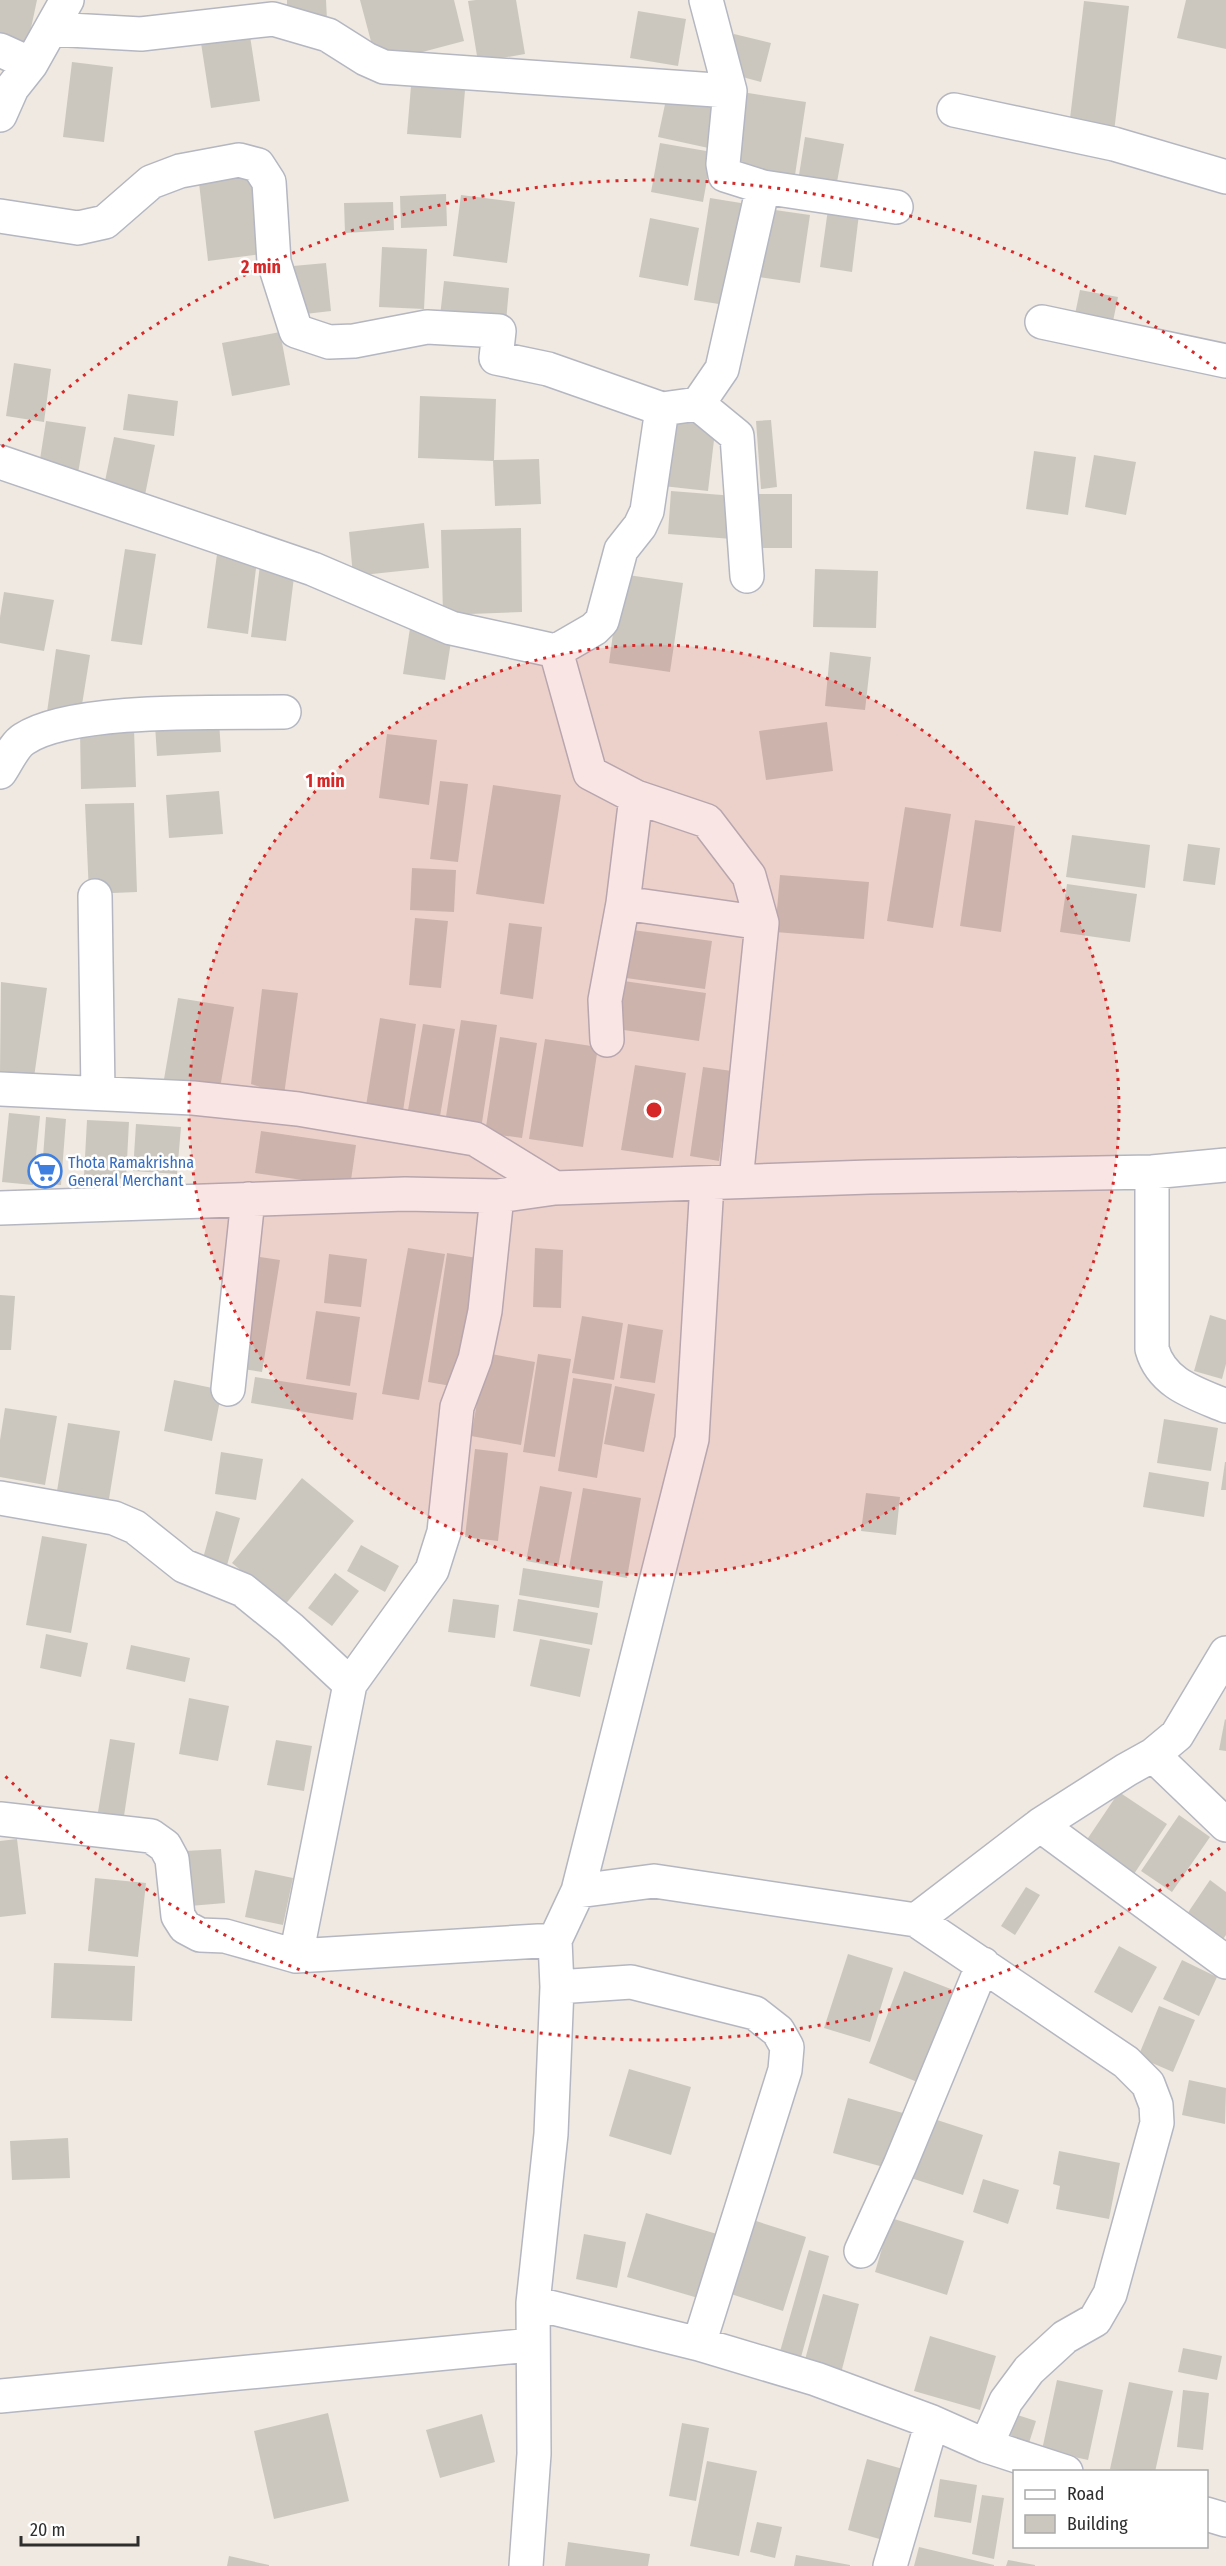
<svg xmlns="http://www.w3.org/2000/svg" width="1226" height="2566" font-family="'Fira Sans Condensed',sans-serif">
  <style>
    .building { fill: #cbc7bf }
    .lines { fill: none; stroke-linecap: round; stroke-linejoin: round }
    .minor-casing { stroke: #b4b7c1; stroke-width: 36 }
    .minor { stroke: #fff; stroke-width: 33 }
    .ring { fill: none; stroke: #d62828; stroke-width: 3; stroke-dasharray: 3 6 }
    .labels { text-anchor: middle; stroke-width: 5; stroke-linejoin: round; paint-order: stroke }
    .shop-label { font-size: 16px; fill: #366cbe; stroke: #fff; text-anchor: start }
    .centre { fill: #d62828; stroke: #fff; stroke-width: 3 }
    .ring-label { font-size: 18px; text-anchor: middle; font-weight: bold; fill: #d62828; stroke: #fff; stroke-width: 5; stroke-linejoin: round; paint-order: stroke }
  </style>
  <rect width="100%" height="100%" fill="#efe9e1"/>
  <path class="building" d="M 0,0 L 37,0 L 27,47 L 0,41 Z
    M 287,0 L 326,0 L 327,20 L 287,21 Z
    M 360,0 L 454,0 L 464,41 L 377,64 Z
    M 476,0 L 516,0 L 525,54 L 478,62 L 468,1 Z
    M 1186,0 L 1226,0 L 1226,49 L 1177,38 Z
    M 1084,1 L 1129,6 L 1114,132 L 1069,127 Z
    M 638,11 L 686,19 L 678,66 L 630,58 Z
    M 734,34 L 771,43 L 761,82 L 724,72 Z
    M 250,36 L 260,101 L 211,108 L 201,43 Z
    M 72,62 L 113,67 L 104,142 L 63,137 Z
    M 411,86 L 465,90 L 461,138 L 407,134 Z
    M 742,92 L 806,102 L 795,175 L 731,165 Z
    M 667,95 L 721,107 L 713,149 L 658,137 Z
    M 805,137 L 844,144 L 837,182 L 799,175 Z
    M 660,143 L 712,152 L 703,202 L 651,192 Z
    M 251,176 L 261,254 L 208,261 L 199,183 Z
    M 446,194 L 447,226 L 401,228 L 400,196 Z
    M 461,195 L 515,202 L 507,263 L 453,256 Z
    M 710,198 L 747,204 L 731,306 L 694,300 Z
    M 393,202 L 394,230 L 345,233 L 344,203 Z
    M 768,209 L 810,215 L 800,283 L 758,277 Z
    M 828,209 L 859,214 L 852,272 L 820,267 Z
    M 650,218 L 699,228 L 688,286 L 639,277 Z
    M 382,247 L 427,249 L 424,309 L 379,307 Z
    M 326,263 L 331,311 L 288,316 L 282,267 Z
    M 444,281 L 509,288 L 506,322 L 440,316 Z
    M 1080,290 L 1118,297 L 1111,331 L 1073,324 Z
    M 280,332 L 290,385 L 232,396 L 222,343 Z
    M 14,363 L 51,369 L 44,422 L 6,416 Z
    M 128,394 L 178,401 L 174,436 L 123,430 Z
    M 420,396 L 496,399 L 494,460 L 539,459 L 541,504 L 495,506 L 493,461 L 418,458 Z
    M 670,419 L 716,423 L 708,491 L 663,486 Z
    M 771,420 L 777,487 L 761,489 L 756,421 Z
    M 46,421 L 86,427 L 77,479 L 38,472 Z
    M 114,437 L 155,445 L 145,495 L 104,486 Z
    M 1034,451 L 1076,457 L 1068,515 L 1026,509 Z
    M 1094,455 L 1136,462 L 1126,515 L 1085,507 Z
    M 671,491 L 735,496 L 732,539 L 668,534 Z
    M 756,494 L 792,494 L 792,548 L 756,548 Z
    M 424,523 L 429,568 L 353,576 L 349,532 Z
    M 521,528 L 522,612 L 443,615 L 441,530 Z
    M 218,547 L 258,552 L 248,634 L 207,628 Z
    M 125,549 L 156,554 L 142,645 L 111,641 Z
    M 260,565 L 295,569 L 286,641 L 251,637 Z
    M 815,569 L 878,571 L 876,628 L 813,627 Z
    M 621,574 L 683,583 L 670,672 L 609,663 Z
    M 4,592 L 54,600 L 44,651 L 0,643 L 0,617 Z
    M 410,628 L 452,635 L 445,680 L 403,674 Z
    M 56,649 L 90,655 L 80,717 L 47,712 Z
    M 830,652 L 871,657 L 865,710 L 825,706 Z
    M 219,721 L 221,752 L 157,756 L 155,725 Z
    M 827,722 L 833,771 L 766,780 L 759,731 Z
    M 134,729 L 136,787 L 81,789 L 80,731 Z
    M 387,734 L 437,740 L 429,805 L 379,798 Z
    M 440,781 L 468,784 L 458,862 L 430,859 Z
    M 493,785 L 561,795 L 544,904 L 476,894 Z
    M 219,791 L 223,834 L 169,838 L 166,795 Z
    M 134,803 L 137,892 L 89,894 L 85,804 Z
    M 905,807 L 951,814 L 933,928 L 887,921 Z
    M 975,820 L 1015,826 L 1001,932 L 960,926 Z
    M 1072,835 L 1150,845 L 1145,888 L 1066,877 Z
    M 1188,844 L 1220,848 L 1215,885 L 1183,881 Z
    M 412,868 L 456,870 L 454,912 L 410,910 Z
    M 780,875 L 869,882 L 864,939 L 775,932 Z
    M 1067,884 L 1137,894 L 1130,942 L 1060,932 Z
    M 415,918 L 448,921 L 441,988 L 409,985 Z
    M 509,923 L 542,927 L 533,999 L 500,994 Z
    M 633,930 L 712,941 L 705,989 L 626,978 Z
    M 624,981 L 706,993 L 699,1041 L 617,1029 Z
    M 1,982 L 47,988 L 34,1077 L 0,1072 Z
    M 262,989 L 298,993 L 284,1095 L 251,1084 Z
    M 178,998 L 234,1007 L 219,1094 L 163,1085 Z
    M 380,1018 L 416,1024 L 402,1118 L 365,1112 Z
    M 461,1020 L 497,1025 L 481,1129 L 445,1123 Z
    M 423,1024 L 455,1029 L 439,1122 L 407,1116 Z
    M 500,1037 L 537,1043 L 522,1138 L 485,1133 Z
    M 545,1039 L 598,1047 L 583,1147 L 529,1139 Z
    M 635,1065 L 686,1073 L 673,1158 L 621,1150 Z
    M 703,1067 L 732,1071 L 719,1161 L 690,1156 Z
    M 9,1113 L 40,1116 L 33,1185 L 2,1182 Z
    M 46,1117 L 66,1119 L 61,1185 L 41,1184 Z
    M 87,1120 L 129,1122 L 126,1179 L 84,1176 Z
    M 136,1124 L 181,1127 L 177,1174 L 133,1171 Z
    M 261,1131 L 356,1145 L 350,1187 L 255,1173 Z
    M 408,1248 L 445,1254 L 419,1400 L 382,1394 Z
    M 535,1248 L 563,1250 L 561,1308 L 533,1307 Z
    M 447,1253 L 477,1258 L 457,1387 L 428,1382 Z
    M 329,1254 L 367,1259 L 361,1307 L 324,1303 Z
    M 260,1257 L 280,1260 L 262,1372 L 243,1369 Z
    M 0,1295 L 15,1296 L 11,1350 L 0,1350 Z
    M 316,1311 L 360,1317 L 350,1386 L 306,1379 Z
    M 1210,1315 L 1226,1320 L 1226,1364 L 1222,1379 L 1194,1371 Z
    M 582,1316 L 623,1323 L 614,1380 L 572,1373 Z
    M 628,1324 L 663,1330 L 655,1383 L 620,1378 Z
    M 486,1353 L 535,1362 L 521,1445 L 471,1436 Z
    M 538,1354 L 571,1359 L 555,1457 L 523,1452 Z
    M 255,1377 L 357,1393 L 353,1420 L 251,1403 Z
    M 573,1378 L 612,1384 L 597,1478 L 558,1471 Z
    M 174,1380 L 222,1390 L 212,1441 L 164,1431 Z
    M 615,1386 L 655,1394 L 644,1452 L 604,1444 Z
    M 5,1408 L 57,1416 L 45,1485 L 0,1477 L 0,1440 Z
    M 1164,1419 L 1218,1428 L 1211,1471 L 1157,1463 Z
    M 68,1423 L 120,1431 L 109,1499 L 57,1491 Z
    M 475,1449 L 508,1453 L 498,1541 L 465,1537 Z
    M 221,1452 L 263,1459 L 256,1500 L 215,1494 Z
    M 1225,1462 L 1226,1462 L 1226,1490 L 1221,1490 Z
    M 1149,1472 L 1209,1482 L 1204,1517 L 1143,1507 Z
    M 302,1478 L 354,1521 L 284,1606 L 232,1563 Z
    M 540,1486 L 572,1492 L 558,1567 L 526,1561 Z
    M 583,1488 L 641,1498 L 627,1578 L 569,1568 Z
    M 866,1493 L 900,1497 L 896,1535 L 861,1531 Z
    M 216,1511 L 240,1518 L 226,1569 L 202,1562 Z
    M 42,1536 L 87,1544 L 71,1633 L 26,1625 Z
    M 361,1545 L 399,1566 L 385,1592 L 347,1571 Z
    M 523,1568 L 603,1581 L 599,1608 L 519,1595 Z
    M 335,1573 L 359,1591 L 332,1626 L 308,1608 Z
    M 453,1599 L 499,1605 L 495,1638 L 448,1632 Z
    M 518,1599 L 598,1613 L 592,1645 L 513,1631 Z
    M 46,1634 L 88,1643 L 81,1677 L 40,1668 Z
    M 540,1639 L 590,1649 L 580,1697 L 530,1686 Z
    M 131,1645 L 190,1658 L 185,1682 L 126,1669 Z
    M 189,1698 L 229,1706 L 218,1761 L 179,1754 Z
    M 1225,1719 L 1226,1720 L 1226,1751 L 1219,1750 Z
    M 110,1739 L 135,1743 L 124,1816 L 98,1812 Z
    M 276,1740 L 312,1746 L 304,1791 L 267,1785 Z
    M 1119,1792 L 1167,1824 L 1134,1874 L 1086,1841 Z
    M 1179,1815 L 1210,1837 L 1172,1892 L 1141,1871 Z
    M 17,1839 L 26,1914 L 0,1917 L 0,1841 Z
    M 221,1849 L 225,1903 L 190,1906 L 185,1851 Z
    M 255,1870 L 293,1878 L 283,1925 L 245,1917 Z
    M 95,1878 L 146,1883 L 138,1957 L 88,1951 Z
    M 1210,1880 L 1226,1892 L 1226,1935 L 1221,1942 L 1185,1917 Z
    M 1026,1887 L 1040,1895 L 1015,1935 L 1001,1926 Z
    M 1119,1946 L 1157,1967 L 1132,2013 L 1094,1992 Z
    M 848,1954 L 893,1968 L 870,2042 L 824,2028 Z
    M 1182,1960 L 1217,1977 L 1199,2016 L 1163,1999 Z
    M 54,1963 L 135,1966 L 132,2021 L 51,2018 Z
    M 904,1971 L 956,1991 L 920,2083 L 869,2063 Z
    M 1159,2006 L 1195,2020 L 1173,2072 L 1138,2057 Z
    M 629,2069 L 691,2087 L 671,2155 L 609,2136 Z
    M 1189,2080 L 1226,2088 L 1225,2124 L 1182,2115 Z
    M 848,2098 L 903,2113 L 887,2168 L 833,2153 Z
    M 931,2118 L 983,2135 L 963,2195 L 911,2178 Z
    M 68,2138 L 70,2178 L 12,2180 L 10,2141 Z
    M 1059,2151 L 1120,2163 L 1109,2219 L 1056,2209 L 1060,2186 L 1053,2184 Z
    M 983,2179 L 1019,2190 L 1008,2224 L 973,2212 Z
    M 646,2213 L 717,2234 L 698,2298 L 627,2277 Z
    M 891,2218 L 964,2241 L 947,2295 L 875,2272 Z
    M 753,2220 L 806,2237 L 783,2311 L 731,2294 Z
    M 584,2234 L 626,2242 L 617,2288 L 576,2279 Z
    M 809,2250 L 829,2256 L 798,2368 L 777,2362 Z
    M 823,2294 L 859,2304 L 840,2377 L 803,2367 Z
    M 930,2336 L 996,2356 L 980,2410 L 914,2391 Z
    M 1183,2348 L 1222,2356 L 1217,2380 L 1178,2372 Z
    M 1057,2380 L 1103,2390 L 1088,2460 L 1042,2450 Z
    M 1129,2382 L 1173,2391 L 1155,2472 L 1110,2469 Z
    M 1183,2390 L 1209,2393 L 1203,2450 L 1177,2447 Z
    M 1008,2412 L 1036,2421 L 1028,2446 L 1000,2437 Z
    M 328,2413 L 349,2501 L 274,2519 L 254,2431 Z
    M 482,2414 L 495,2462 L 440,2478 L 426,2430 Z
    M 682,2423 L 709,2428 L 696,2501 L 669,2496 Z
    M 867,2459 L 903,2469 L 883,2540 L 848,2530 Z
    M 707,2461 L 757,2471 L 739,2556 L 690,2546 Z
    M 940,2479 L 977,2485 L 971,2523 L 934,2517 Z
    M 982,2495 L 1004,2498 L 994,2559 L 972,2554 Z
    M 757,2522 L 782,2527 L 775,2558 L 750,2552 Z
    M 568,2542 L 650,2554 L 648,2566 L 565,2566 Z
    M 919,2547 L 994,2565 L 994,2566 L 914,2566 Z
    M 796,2555 L 850,2565 L 850,2566 L 794,2566 Z
    M 229,2556 L 269,2565 L 269,2566 L 227,2566 Z
    M 1008,2560 L 1035,2565 L 1035,2566 L 1006,2566 Z"/>
  <g class="lines">
    <g class="minor-casing">
      <path id="minor" d="M 706,0 L 730,91 L 723,164 L 725,175 L 763,187 L 722,369 L 698,404 L 662,409 L 647,511 L 640,526 L 621,550 L 602,621 L 594,629 L 556,651 L 590,773 L 636,797 L 707,821 L 749,876 L 762,923 L 736,1181
        M 51,29 L 141,34 L 273,19 L 328,35 L 366,59 L 384,67 L 730,91
        M 0,50 L 31,64
        M 954,110 L 1114,144 L 1226,177
        M 0,115 L 12,88 L 31,64 L 67,0
        M 763,187 L 896,207
        M 0,216 L 78,228 L 105,222 L 151,182 L 180,171 L 239,160 L 258,165 L 269,182 L 274,262 L 296,331 L 329,342 L 354,341 L 427,327 L 499,331 L 496,358 L 548,369 L 662,409
        M 1042,322 L 1226,361
        M 698,404 L 737,436 L 747,576
        M 0,462 L 313,569 L 451,628 L 556,651
        M 0,772 C 7,762 14,745 24,739 C 72,707 223,713 284,712
        M 95,896 L 98,1092
        M 623,903 L 636,797
        M 607,1040 L 605,1000 L 623,903 L 762,923
        M 0,1089 L 193,1098 L 298,1109 L 475,1139 L 555,1188
        M 1152,1172 L 1152,1349 C 1162,1384 1195,1393 1226,1406
        M 497,1196 L 485,1311 L 475,1359 L 457,1407 L 444,1532 L 432,1570 L 350,1684 L 296,1956 L 555,1940
        M 0,1208 L 405,1194 L 497,1196 L 555,1188 L 869,1177 L 1152,1172 L 1226,1165
        M 228,1389 L 248,1199
        M 0,1498 L 114,1518 L 135,1527 L 184,1566 L 243,1590 L 290,1628 L 350,1684
        M 1153,1755 L 1226,1825
        M 0,1819 L 151,1836 L 165,1846 L 172,1859 L 178,1916 L 185,1927 L 200,1935 L 225,1936 L 296,1956
        M 1040,1825 L 1226,1962
        M 578,1891 L 654,1881 L 916,1920 L 1126,2062 L 1148,2084 L 1156,2105 L 1157,2123 L 1110,2294 L 1095,2320 L 1065,2337 L 1029,2370 L 1006,2401 L 986,2446
        M 916,1920 L 1040,1825 L 1126,1770 L 1153,1755 L 1177,1735 L 1226,1653
        M 557,1987 L 631,1982 L 755,2013 L 778,2031 L 787,2047 L 785,2070 L 699,2344
        M 861,2251 L 900,2165 L 983,1964
        M 533,2303 L 699,2344 L 816,2379 L 932,2422 L 986,2446 L 1066,2472
        M 0,2396 L 531,2345
        M 1206,2514 L 1226,2520
        M 526,2566 L 534,2454 L 533,2303 L 551,2134 L 557,1987 L 555,1940 L 578,1891 L 692,1439 L 707,1183
        M 890,2566 L 932,2422"/>
    </g>
    <use href="#minor" class="minor"/>
  </g>
  <circle cx="654" cy="1110" r="465" fill="#d62828" fill-opacity=".12"/>
  <g class="ring">
    <circle cx="654" cy="1110" r="465"/>
    <path d="M1220 1848A930 930 0 0 1 2 1773M2 447A930 930 0 0 1 1220 372"/>
  </g>
  <defs>
    <g id="supermarket-ring" transform="scale(1.725)"><circle r="9.5" fill="#fff" stroke="#3f7fe0" stroke-width="1.5"/><path d="M-6-5.5h2.5l.6 2H6L4.5 2H-2.5L-4.4-4H-6ZM-1.5 3.2a1.3 1.3 0 1 0 .1 0ZM3 3.2a1.3 1.3 0 1 0 .1 0Z" fill="#3f7fe0"/></g>
  </defs>
  <g fill-rule="evenodd">
    <use href="#supermarket-ring" x="45" y="1171"/>
  </g>
  <g class="labels">
    <g class="shop-label">
      <text x="68" y="1168">Thota Ramakrishna<tspan x="68" dy="18">General Merchant</tspan></text>
    </g>
  </g>
  <circle cx="654" cy="1110" r="9" class="centre"/>
  <g class="ring-label">
    <text x="261" y="273">2 min</text>
    <text x="325" y="787">1 min</text>
  </g>
  <rect x="1013" y="2470" width="195" height="78" fill="#ffffff" stroke="#ababab" stroke-width="1.5"/>
  <rect x="1025" y="2490" width="30" height="9" fill="#ffffff" stroke="#ababab" stroke-width="1.5"/>
  <text x="1067" y="2500" font-size="18" fill="#2e2e2e">Road</text>
  <rect x="1025" y="2515" width="30" height="18" fill="#cbc7bf" stroke="#ababab" stroke-width="1.5"/>
  <text x="1067" y="2530" font-size="18" fill="#2e2e2e">Building</text>
  <path d="M21 2536v9h117v-9" fill="none" stroke="#2e2e2e" stroke-width="3"/>
  <text x="30" y="2536" font-size="18" fill="#2e2e2e" stroke="#ffffff" stroke-width="4.5" paint-order="stroke">20 m</text>
</svg>
